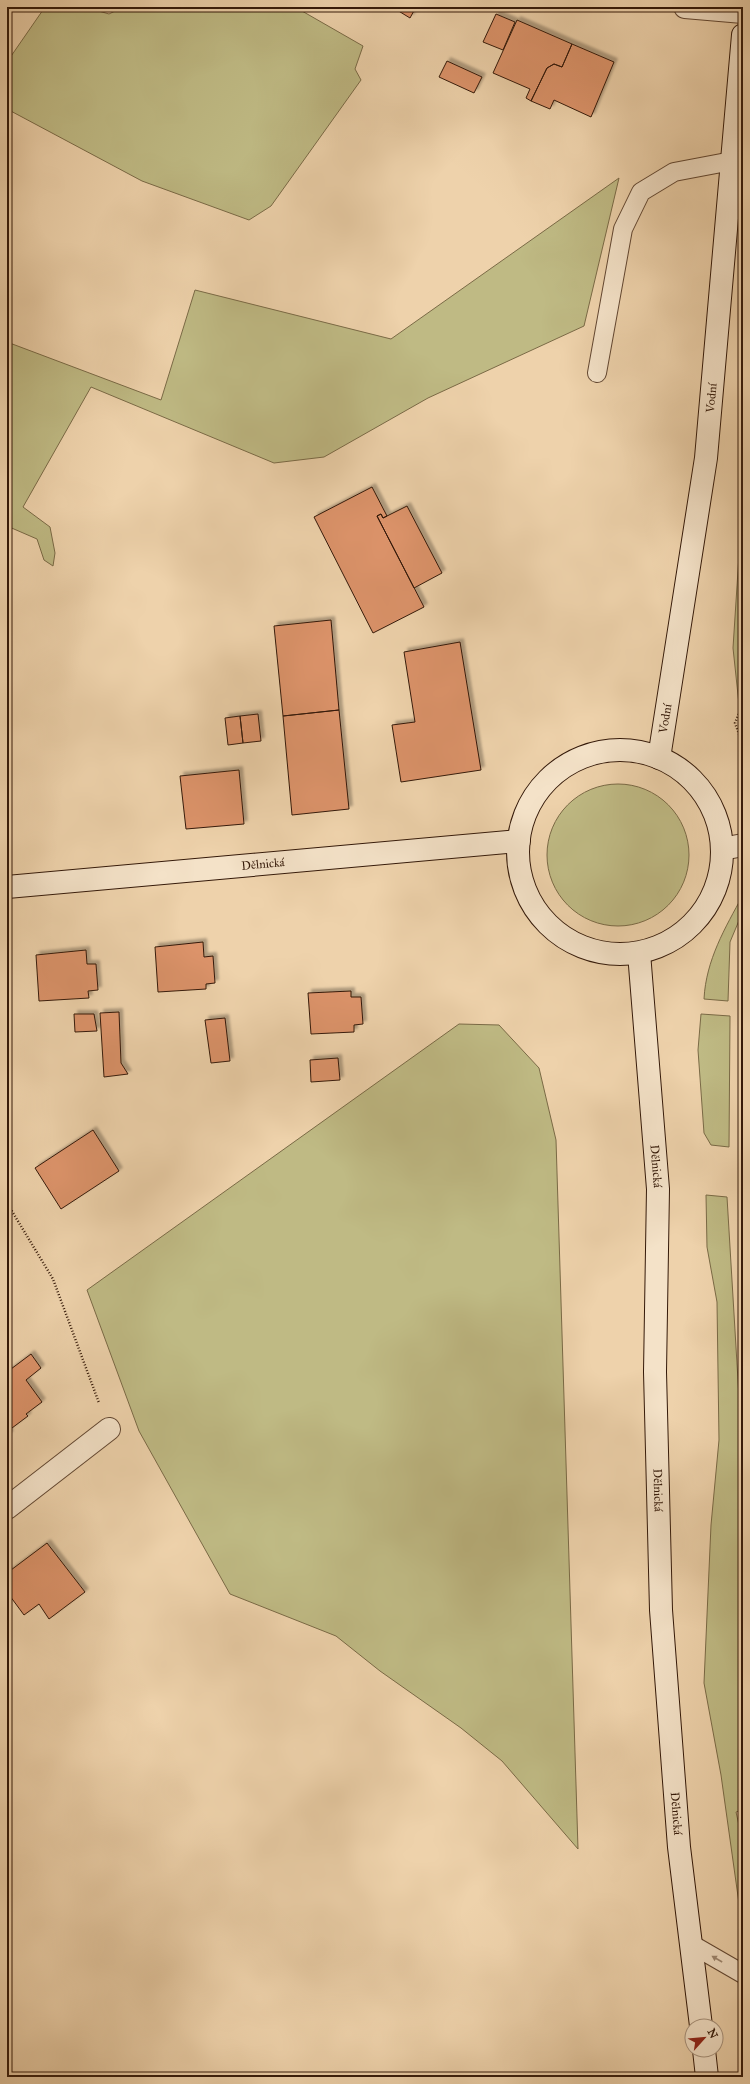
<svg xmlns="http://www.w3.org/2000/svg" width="750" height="2084" font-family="'IM FELL Great Primer',serif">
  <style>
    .green { fill: #bfba84; stroke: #7a6a46 }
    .building { fill: #dc936a; stroke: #341909; filter: url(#shadow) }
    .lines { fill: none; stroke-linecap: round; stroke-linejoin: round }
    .lane-casing { stroke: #624732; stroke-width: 20 }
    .street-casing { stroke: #624732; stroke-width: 24 }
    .secondary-casing { stroke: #341909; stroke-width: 24 }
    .path { stroke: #341909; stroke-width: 2.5; stroke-dasharray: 1 2; stroke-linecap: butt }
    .lane { stroke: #f4e2c8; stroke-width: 18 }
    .street { stroke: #f4e2c8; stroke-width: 22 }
    .secondary { stroke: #f4e2c8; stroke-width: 22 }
    .oneway { fill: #9e8872 }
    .labels { text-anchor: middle; stroke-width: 3.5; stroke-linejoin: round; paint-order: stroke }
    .street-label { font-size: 12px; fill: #341909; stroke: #f4e2c8 }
  </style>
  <defs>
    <filter id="shadow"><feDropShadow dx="3.5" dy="-3.5" stdDeviation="1" flood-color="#0004"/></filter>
  </defs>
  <rect width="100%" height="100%" fill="#eed2ab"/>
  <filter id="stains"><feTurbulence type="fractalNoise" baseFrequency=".005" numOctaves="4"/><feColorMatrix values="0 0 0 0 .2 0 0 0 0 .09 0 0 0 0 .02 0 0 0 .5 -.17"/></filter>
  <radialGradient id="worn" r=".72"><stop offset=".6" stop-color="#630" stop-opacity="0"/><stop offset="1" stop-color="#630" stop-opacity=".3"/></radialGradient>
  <path class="green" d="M 45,7 L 85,7 L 109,14 L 123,7 L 295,7 L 363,46 L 355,69 L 361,80 L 271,206 L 249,220 L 142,181 L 7,109 L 7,62 Z
    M 619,178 L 584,326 L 428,398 L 324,457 L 274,463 L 91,387 L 23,507 L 50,527 L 55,553 L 53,566 L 44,560 L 37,539 L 7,526 L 7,342 L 161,400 L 195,290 L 391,339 Z
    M 743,531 L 743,742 L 733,648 L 739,555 Z
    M547 855a71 71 0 1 1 142 0a71 71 0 1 1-142 0Z
    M 743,895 L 743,911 L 730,942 L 728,1001 L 704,999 C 706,960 725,928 743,895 Z
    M 701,1014 L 730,1016 L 729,1147 L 711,1145 L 704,1133 L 698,1050 Z
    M 459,1024 L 499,1025 L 539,1068 L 556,1140 L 578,1849 L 502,1761 L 461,1728 L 380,1671 L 336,1636 L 230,1594 L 139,1431 L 87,1290 Z
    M 706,1195 L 727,1197 L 743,1464 L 743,1810 L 736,1812 L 743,1843 L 743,1932 L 721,1775 L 704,1683 L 711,1525 L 719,1440 L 717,1302 L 707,1247 Z"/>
  <path class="building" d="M 392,7 L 416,7 L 410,18 Z
    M 496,14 L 515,22 L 503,50 L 483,42 Z
    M 517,20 L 572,44 L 562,67 L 554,64 L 547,68 L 531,101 L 526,98 L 530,89 L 493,73 Z
    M 572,44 L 614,62 L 591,117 L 554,100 L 550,109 L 531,101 L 547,68 L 554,64 L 562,67 Z
    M 447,61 L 482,77 L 474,93 L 439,77 Z
    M 372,487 L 387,516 L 383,518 L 381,514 L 377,516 L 424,607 L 373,633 L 314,517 Z
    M 407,506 L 442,573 L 414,588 L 377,516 L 381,514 L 383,518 Z
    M 331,620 L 339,710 L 283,716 L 274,626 Z
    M 460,642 L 481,770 L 401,782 L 392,725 L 415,722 L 404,652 Z
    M 339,710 L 349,809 L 292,815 L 283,716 Z
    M 258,714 L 261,741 L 243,743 L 240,716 Z
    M 240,716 L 243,743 L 228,745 L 225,718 Z
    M 239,770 L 244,824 L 186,829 L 180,776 Z
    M 203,942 L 204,957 L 213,956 L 215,983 L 206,984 L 206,989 L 158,992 L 155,947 Z
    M 86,950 L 87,964 L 96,964 L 98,990 L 88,991 L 89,998 L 39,1001 L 36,955 Z
    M 351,991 L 351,997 L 361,997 L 363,1024 L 354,1025 L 354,1032 L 311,1034 L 308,993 Z
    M 119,1012 L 121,1063 L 128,1074 L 104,1077 L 100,1013 Z
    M 74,1014 L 94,1014 L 97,1031 L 75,1032 Z
    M 225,1018 L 230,1061 L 211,1063 L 205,1020 Z
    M 338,1058 L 340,1080 L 311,1082 L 310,1060 Z
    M 93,1130 L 119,1171 L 61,1209 L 35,1168 Z
    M 31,1354 L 41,1368 L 26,1380 L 42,1402 L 26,1414 L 28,1416 L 8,1431 L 10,1434 L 7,1436 L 7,1372 Z
    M 47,1543 L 85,1592 L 49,1619 L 39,1604 L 24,1615 L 7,1592 L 7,1573 Z"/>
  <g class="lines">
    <g class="lane-casing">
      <path id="lane" d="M 597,373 L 623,229 L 641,192 L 674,172 L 732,161
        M 691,1944 L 743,1974"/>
    </g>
    <g class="street-casing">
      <path id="street" d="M 685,7 L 743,12
        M 722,849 L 743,845
        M 7,1508 L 109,1429"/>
    </g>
    <g class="secondary-casing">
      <g id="secondary">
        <circle cx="620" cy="852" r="102"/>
        <path id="s1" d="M 659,758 L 706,458 L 743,35"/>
        <path id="s2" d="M 7,887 L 519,841"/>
        <path id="s3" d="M 639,953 L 658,1189 L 655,1372 L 661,1610 L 679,1847 L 701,2026"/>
        <path d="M 704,2050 L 707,2077"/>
      </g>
    </g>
    <path class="path" d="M 743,703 L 735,723 L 743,745
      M 7,1203 L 53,1279 L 99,1403"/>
    <use href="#lane" class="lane"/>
    <use href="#street" class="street"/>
    <use href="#secondary" class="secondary"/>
  </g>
  <defs><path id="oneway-solid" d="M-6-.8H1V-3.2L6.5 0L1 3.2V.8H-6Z"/></defs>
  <use class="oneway" href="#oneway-solid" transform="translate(717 1959) rotate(-150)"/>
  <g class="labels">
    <g class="street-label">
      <text dy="4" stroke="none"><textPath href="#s1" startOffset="364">Vodní</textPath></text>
      <text dy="4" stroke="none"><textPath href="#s1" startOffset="40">Vodní</textPath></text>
      <text dy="4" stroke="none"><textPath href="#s2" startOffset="257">Dělnická</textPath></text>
      <text dy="4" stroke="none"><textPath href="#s3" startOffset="214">Dělnická</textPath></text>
      <text dy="4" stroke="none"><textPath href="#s3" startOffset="538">Dělnická</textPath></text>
      <text dy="4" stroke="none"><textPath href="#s3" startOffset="862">Dělnická</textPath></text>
    </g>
  </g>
  <rect width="750" height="2084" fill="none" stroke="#eed2ab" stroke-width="24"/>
  <rect x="8" y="8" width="734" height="2068" fill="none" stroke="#341909" stroke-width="2"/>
  <rect x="12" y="12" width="726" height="2060" fill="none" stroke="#341909"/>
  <g transform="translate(704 2038) rotate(63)"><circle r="19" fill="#f4e2c8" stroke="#a7927c"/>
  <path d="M0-3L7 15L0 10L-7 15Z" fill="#8f2418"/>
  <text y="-6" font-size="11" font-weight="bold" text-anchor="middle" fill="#341909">N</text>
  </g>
  <rect width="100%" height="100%" filter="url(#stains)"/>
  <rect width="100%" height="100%" fill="url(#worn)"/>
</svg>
